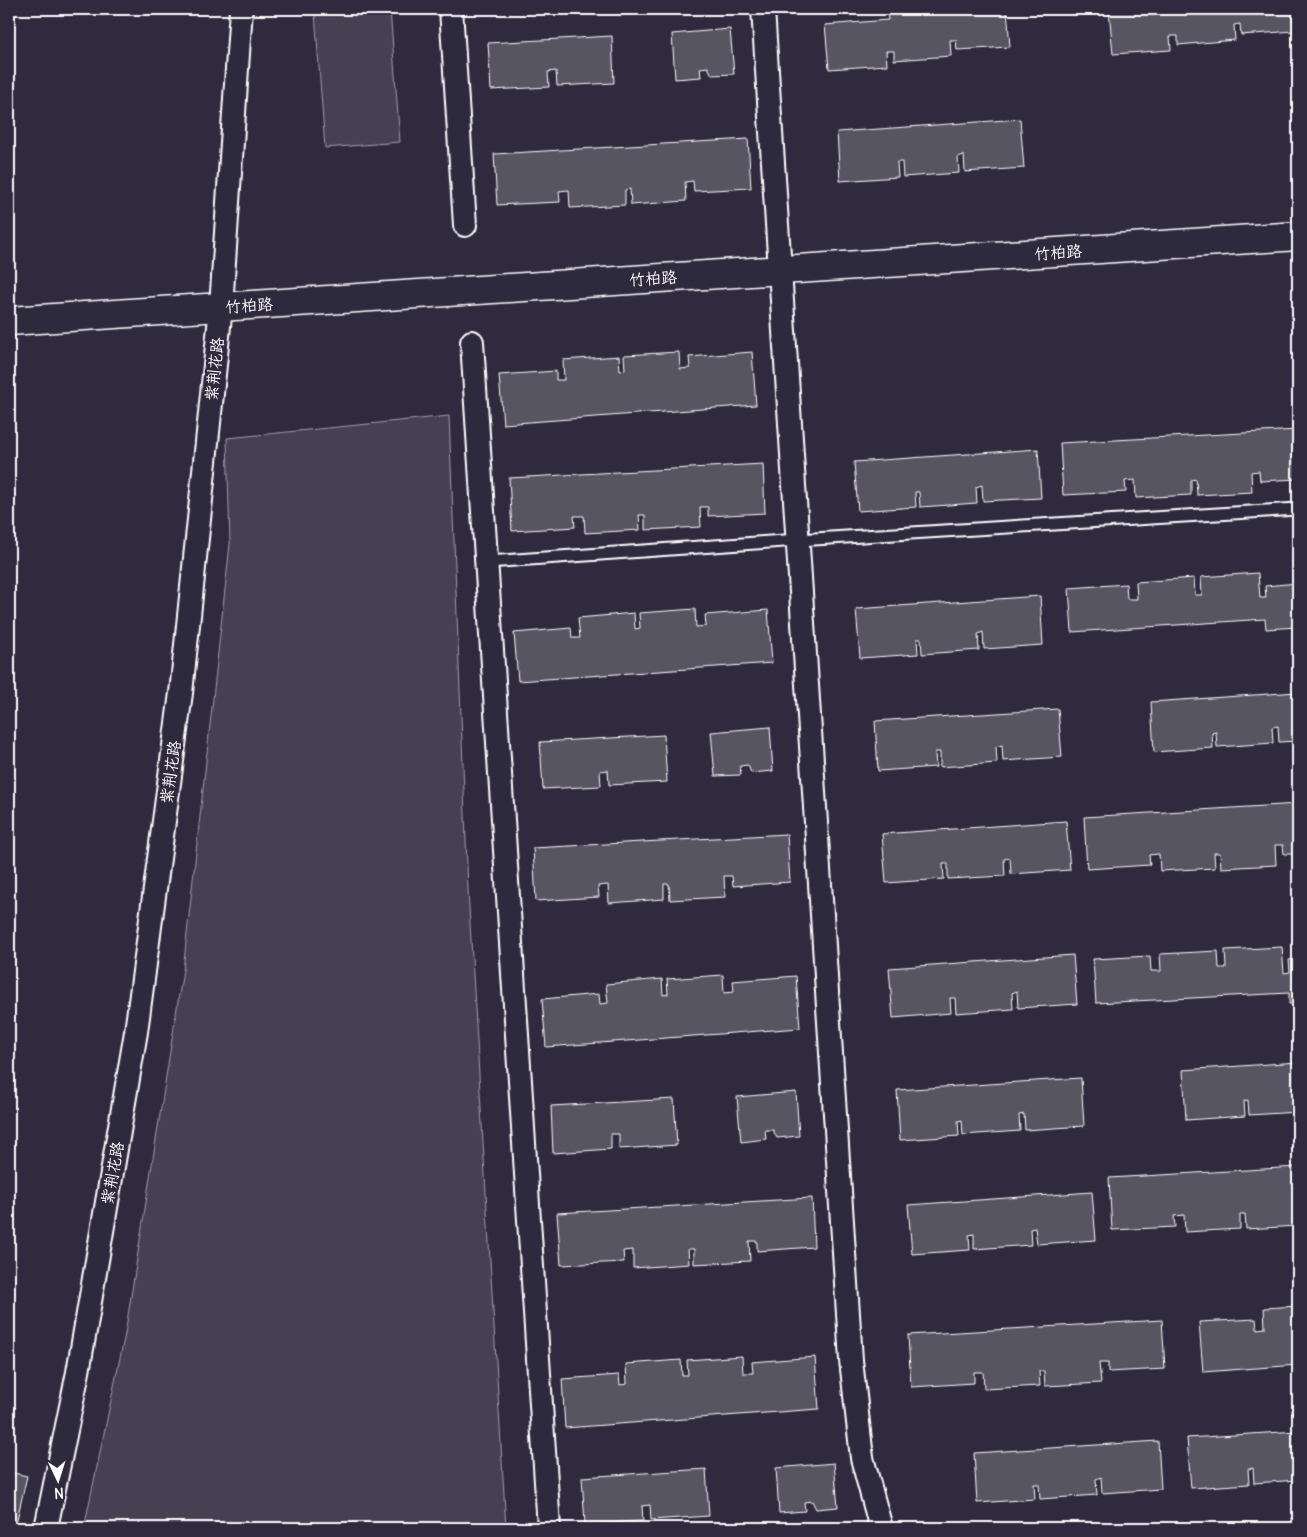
<svg xmlns="http://www.w3.org/2000/svg" width="1307" height="1537" font-family="Delius,'LXGW WenKai TC',sans-serif">
  <style>
    .green { fill: #464152; stroke: #a2a0a8 }
    .building { fill: #595564; stroke: #fff }
    .lines { fill: none; stroke-linecap: round; stroke-linejoin: round }
    .service-casing { stroke: #fff; stroke-width: 15 }
    .minor-casing { stroke: #fff; stroke-width: 26 }
    .tertiary-casing { stroke: #fff; stroke-width: 31 }
    .service { stroke: #2f2a3d; stroke-width: 11 }
    .minor { stroke: #2f2a3d; stroke-width: 22 }
    .tertiary { stroke: #2f2a3d; stroke-width: 28 }
    .labels { text-anchor: middle; stroke-width: 4.5; stroke-linejoin: round; paint-order: stroke }
    .street-label { font-size: 16px; fill: #fff; stroke: #2f2a3d }
  </style>
  <rect width="100%" height="100%" fill="#2f2a3d"/>
  <filter id="ink" filterUnits="userSpaceOnUse"><feTurbulence type="fractalNoise" baseFrequency=".02" numOctaves="2"/><feDisplacementMap in="SourceGraphic" scale="10" xChannelSelector="R" yChannelSelector="G"/><feConvolveMatrix kernelMatrix="1 2 1 2 8 2 1 2 1" color-interpolation-filters="sRGB"/></filter>
  <g filter="url(#ink)">
    <path class="green" d="M 379,9 L 390,9 L 400,142 L 325,148 L 315,13 Z
      M 449,416 L 468,890 L 506,1528 L 84,1528 L 125,1334 L 183,970 L 230,544 L 227,438 Z"/>
    <path class="building" d="M 902,9 L 1007,9 L 1010,47 L 957,50 L 956,40 L 950,40 L 951,56 L 894,60 L 894,51 L 886,51 L 887,65 L 829,69 L 825,25 L 888,20 L 887,10 Z
      M 1123,9 L 1292,9 L 1294,31 L 1241,35 L 1240,24 L 1234,25 L 1235,40 L 1178,45 L 1178,36 L 1170,36 L 1171,50 L 1113,54 L 1109,10 Z
      M 730,29 L 734,74 L 712,75 L 708,67 L 700,68 L 701,77 L 675,79 L 672,34 Z
      M 612,36 L 614,83 L 557,86 L 556,71 L 548,72 L 549,87 L 491,90 L 488,43 Z
      M 1020,119 L 1024,168 L 965,172 L 964,155 L 958,157 L 959,173 L 903,177 L 902,162 L 897,162 L 898,177 L 840,181 L 837,132 Z
      M 748,139 L 751,188 L 694,191 L 693,181 L 685,182 L 686,201 L 631,205 L 630,189 L 625,190 L 625,205 L 570,208 L 569,190 L 559,191 L 560,202 L 497,205 L 494,154 Z
      M 679,352 L 680,369 L 690,368 L 689,357 L 752,352 L 756,405 L 503,424 L 499,375 L 556,371 L 556,380 L 564,380 L 563,360 L 619,356 L 620,371 L 625,370 L 624,355 Z
      M 1298,430 L 1298,479 L 1260,481 L 1259,471 L 1251,472 L 1252,492 L 1197,495 L 1196,479 L 1191,480 L 1191,495 L 1136,498 L 1135,480 L 1125,481 L 1126,492 L 1063,495 L 1060,443 Z
      M 1038,449 L 1041,498 L 983,501 L 982,485 L 976,487 L 977,503 L 920,507 L 919,492 L 915,492 L 916,507 L 858,511 L 854,462 Z
      M 763,464 L 765,513 L 708,516 L 708,507 L 700,507 L 701,527 L 645,530 L 645,515 L 639,515 L 640,530 L 585,533 L 584,516 L 574,516 L 575,527 L 512,531 L 509,478 Z
      M 1258,573 L 1260,598 L 1266,598 L 1265,586 L 1298,583 L 1298,627 L 1266,629 L 1265,619 L 1072,632 L 1069,588 L 1126,584 L 1127,599 L 1137,599 L 1136,582 L 1194,578 L 1195,595 L 1202,595 L 1201,577 Z
      M 1040,596 L 1043,645 L 984,649 L 983,632 L 978,634 L 979,650 L 922,654 L 921,639 L 917,639 L 918,654 L 860,658 L 856,609 Z
      M 695,609 L 696,627 L 706,626 L 705,615 L 768,610 L 772,663 L 518,681 L 514,633 L 571,628 L 572,638 L 580,638 L 578,618 L 634,613 L 635,629 L 640,628 L 639,613 Z
      M 1298,692 L 1298,741 L 1279,742 L 1278,726 L 1272,727 L 1273,743 L 1217,747 L 1216,732 L 1212,733 L 1213,748 L 1154,752 L 1151,702 Z
      M 1058,709 L 1062,757 L 1003,761 L 1002,745 L 996,747 L 997,763 L 940,767 L 940,752 L 935,752 L 936,767 L 878,771 L 875,721 Z
      M 770,727 L 773,771 L 751,773 L 748,765 L 740,766 L 741,775 L 715,776 L 711,732 Z
      M 664,735 L 667,782 L 609,785 L 608,770 L 600,771 L 601,786 L 543,789 L 540,742 Z
      M 1298,804 L 1298,854 L 1284,854 L 1283,845 L 1275,845 L 1276,865 L 1221,868 L 1220,853 L 1214,853 L 1215,868 L 1160,871 L 1159,854 L 1149,855 L 1150,865 L 1087,869 L 1084,817 Z
      M 1066,821 L 1070,870 L 1011,874 L 1010,858 L 1004,859 L 1005,876 L 948,879 L 948,864 L 943,864 L 944,879 L 886,883 L 882,834 Z
      M 787,834 L 790,882 L 733,886 L 732,876 L 724,876 L 725,897 L 670,900 L 669,884 L 664,884 L 664,899 L 609,903 L 608,885 L 598,886 L 599,897 L 536,901 L 533,848 Z
      M 1282,947 L 1284,973 L 1290,972 L 1289,960 L 1298,959 L 1298,1004 L 1289,1004 L 1289,993 L 1096,1003 L 1093,959 L 1150,956 L 1151,971 L 1161,971 L 1160,954 L 1218,951 L 1219,968 L 1226,968 L 1225,950 Z
      M 1073,955 L 1077,1004 L 1018,1008 L 1017,991 L 1012,993 L 1013,1009 L 956,1013 L 955,998 L 950,998 L 951,1013 L 893,1018 L 889,968 Z
      M 723,975 L 724,993 L 734,992 L 733,981 L 796,976 L 800,1028 L 546,1047 L 542,999 L 599,994 L 600,1004 L 608,1003 L 606,984 L 662,979 L 663,995 L 668,994 L 667,979 Z
      M 1298,1062 L 1298,1112 L 1249,1115 L 1248,1100 L 1244,1101 L 1245,1116 L 1186,1120 L 1183,1070 Z
      M 1081,1078 L 1084,1126 L 1025,1130 L 1024,1114 L 1019,1115 L 1020,1131 L 963,1135 L 962,1120 L 958,1121 L 959,1136 L 900,1140 L 897,1090 Z
      M 796,1092 L 799,1136 L 777,1138 L 773,1130 L 765,1130 L 766,1139 L 741,1142 L 737,1097 Z
      M 674,1099 L 677,1145 L 619,1149 L 619,1134 L 611,1134 L 611,1149 L 553,1153 L 551,1106 Z
      M 1298,1167 L 1298,1226 L 1246,1229 L 1245,1214 L 1240,1214 L 1240,1229 L 1185,1232 L 1184,1215 L 1174,1216 L 1175,1227 L 1112,1230 L 1109,1178 Z
      M 1092,1192 L 1096,1240 L 1037,1244 L 1035,1228 L 1030,1229 L 1031,1245 L 974,1249 L 974,1234 L 969,1235 L 970,1250 L 912,1254 L 908,1205 Z
      M 812,1198 L 814,1247 L 757,1251 L 757,1241 L 749,1241 L 750,1261 L 694,1264 L 694,1249 L 688,1249 L 689,1264 L 633,1268 L 633,1250 L 623,1251 L 624,1262 L 561,1265 L 557,1213 Z
      M 1298,1306 L 1298,1365 L 1203,1372 L 1199,1322 L 1256,1319 L 1257,1329 L 1265,1328 L 1264,1308 Z
      M 1162,1320 L 1165,1369 L 1108,1372 L 1108,1363 L 1099,1363 L 1101,1383 L 1045,1386 L 1044,1371 L 1039,1371 L 1040,1386 L 984,1389 L 983,1372 L 974,1372 L 974,1383 L 911,1387 L 908,1335 Z
      M 742,1356 L 743,1373 L 753,1373 L 752,1362 L 815,1357 L 819,1409 L 565,1428 L 562,1379 L 619,1375 L 620,1385 L 627,1384 L 626,1364 L 681,1360 L 682,1375 L 688,1375 L 687,1360 Z
      M 1298,1431 L 1298,1480 L 1254,1483 L 1253,1468 L 1248,1469 L 1249,1484 L 1191,1488 L 1187,1438 Z
      M 1158,1441 L 1161,1489 L 1102,1493 L 1101,1477 L 1096,1479 L 1097,1495 L 1040,1499 L 1039,1484 L 1034,1484 L 1035,1499 L 977,1503 L 974,1453 Z
      M 834,1463 L 838,1507 L 816,1509 L 812,1501 L 804,1502 L 805,1511 L 779,1513 L 776,1468 Z
      M 706,1469 L 709,1516 L 651,1520 L 650,1505 L 642,1506 L 643,1521 L 585,1524 L 582,1477 Z
      M 9,1472 L 27,1476 L 15,1528 L 9,1528 Z"/>
    <g class="lines">
      <g class="service-casing">
        <path id="service" d="M 487,562 L 798,540 L 1298,509"/>
      </g>
      <g class="minor-casing">
        <path id="minor" d="M 451,9 L 465,225
          M 763,9 L 851,1360 L 862,1458 L 881,1528
          M 472,342 L 549,1528
          M 46,1528 L 78,1372 L 136,1032 L 181,693 L 221,307 L 241,9"/>
      </g>
      <g class="tertiary-casing">
        <path id="tertiary" d="M 9,321 L 1298,236"/>
      </g>
      <use href="#service" class="service"/>
      <use href="#minor" class="minor"/>
      <use href="#tertiary" class="tertiary"/>
    </g>
  </g>
  <g class="labels">
    <g class="street-label">
      <text transform="translate(1058 252) rotate(-4)" y="6">竹柏路</text>
      <text transform="translate(653 278) rotate(-4)" y="6">竹柏路</text>
      <text transform="translate(249 305) rotate(-4)" y="6">竹柏路</text>
      <text transform="translate(214 369) rotate(-84)" y="6">紫荆花路</text>
      <text transform="translate(170 772) rotate(-82)" y="6">紫荆花路</text>
      <text transform="translate(112 1173) rotate(-80)" y="6">紫荆花路</text>
    </g>
  </g>
  <rect width="1307" height="1537" fill="none" stroke="#2f2a3d" stroke-width="30"/>
  <rect x="15" y="15" width="1277" height="1507" fill="none" stroke="#fff" stroke-width="2" filter="url(#ink)"/>
  <g transform="translate(58 1480) rotate(176)" stroke="#2f2a3d" stroke-width="4" paint-order="stroke">
  <path d="M0-4L9 19L0 12L-9 19Z" fill="#ffffff"/>
  <text y="-8" font-size="14" font-weight="bold" text-anchor="middle" fill="#ffffff">N</text>
  </g>
</svg>
